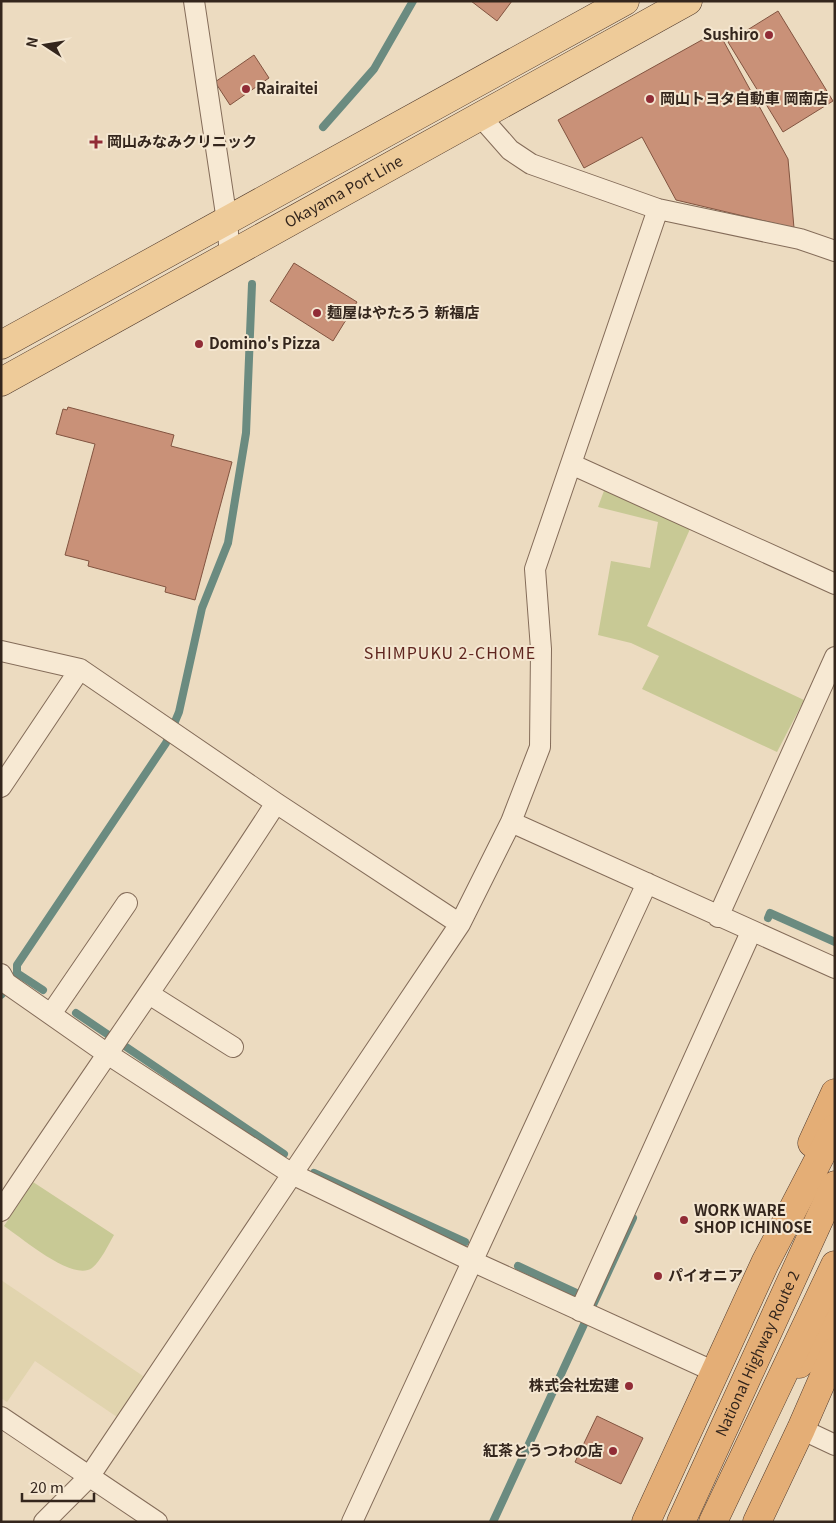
<svg xmlns="http://www.w3.org/2000/svg" width="836" height="1523" font-family="Georgia,'Noto Sans JP',serif">
  <style>
    .farmland { fill: #e1d4ae }
    .green { fill: #c8c995 }
    .lines { fill: none; stroke-linecap: round; stroke-linejoin: round }
    .stream { stroke: #6b8b80; stroke-width: 8 }
    .building { fill: #c99178; stroke: #825440 }
    .minor-casing { stroke: #846c59; stroke-width: 22 }
    .primary-casing { stroke: #523b2d; stroke-width: 29 }
    .trunk-casing { stroke: #523b2d; stroke-width: 29 }
    .minor { stroke: #f7e9d3; stroke-width: 20 }
    .primary { stroke: #eecb99; stroke-width: 28 }
    .trunk { stroke: #e4ae76; stroke-width: 28 }
    .poi-dot { fill: #912c36; stroke: #f4e6d0; stroke-width: 2 }
    .labels { text-anchor: middle; stroke-width: 4; stroke-linejoin: round; paint-order: stroke }
    .poi-label { font-size: 15px; font-weight: bold; fill: #34261d; stroke: #f4e6d0; text-anchor: start }
    .street-label { font-size: 15px; fill: #34261d; stroke: #f4e6d0 }
    .neighbourhood-label { font-size: 16px; letter-spacing: 1px; fill: #5f251e; stroke: #f4e6d0 }
  </style>
  <rect width="100%" height="100%" fill="#ecdbc0"/>
  <path class="farmland" d="M 1,1280 L 146,1378 L 117,1417 L 35,1361 L 7,1402 L 1,1398 Z"/>
  <path class="green" d="M 605,488 L 690,529 L 647,626 L 804,700 L 777,752 L 642,689 L 659,656 L 631,643 L 598,635 L 611,561 L 650,568 L 658,522 L 598,507 Z
    M 33,1182 L 114,1235 C 108,1245 101,1261 92,1268 C 73,1282 22,1238 4,1226 Z"/>
  <g class="lines">
    <path class="stream" d="M 323,127 L 374,69 L 413,1
      M 768,918 L 770,913 L 835,942
      M 17,973 L 43,990
      M 15,977 L 17,973 L 17,965 L 166,743 L 179,712 L 202,608 L 228,543 L 246,433 L 252,284
      M 1,995 L 3,993
      M 76,1013 L 284,1154
      M 314,1173 L 465,1242
      M 518,1266 L 585,1297
      M 493,1522 L 633,1218"/>
  </g>
  <path class="building" d="M 471,1 L 512,1 L 497,21 Z
    M 778,11 L 833,101 L 783,132 L 728,42 Z
    M 718,31 L 788,159 L 794,228 L 676,200 L 642,137 L 584,168 L 558,120 Z
    M 254,55 L 269,78 L 230,105 L 215,82 Z
    M 294,263 L 357,302 L 333,341 L 270,301 Z
    M 68,407 L 174,435 L 171,446 L 232,462 L 195,600 L 165,592 L 166,587 L 88,566 L 89,561 L 65,555 L 95,444 L 56,434 L 63,409 L 67,410 Z
    M 597,1416 L 643,1438 L 621,1484 L 575,1462 Z"/>
  <g class="lines">
    <g class="minor-casing">
      <path id="minor" d="M 194,1 L 227,221 L 230,256
        M 480,116 L 510,150 L 531,164 L 658,209 L 800,239 L 835,251
        M 571,464 L 835,584
        M 1,651 L 80,669 L 276,803 L 460,924
        M 1,787 L 80,669
        M 511,822 L 835,968
        M 718,917 L 835,657
        M 1,974 L 6,983 L 106,1053 L 292,1174 L 474,1262 L 715,1372
        M 149,994 L 233,1047
        M 51,1014 L 127,903
        M 1,1211 C 92,1074 187,941 276,803
        M 580,1311 L 751,932
        M 1,1417 L 157,1522
        M 801,1429 L 835,1445
        M 44,1522 L 89,1477 L 460,924 L 511,822 L 540,747 L 541,649 L 535,569 L 658,209
        M 352,1522 L 647,883"/>
    </g>
    <g class="primary-casing">
      <g id="primary">
        <path d="M 1,345 L 625,1"/>
        <path id="s1" d="M 1,382 L 688,1"/>
      </g>
    </g>
    <g class="trunk-casing">
      <g id="trunk">
        <path d="M 812,1143 L 835,1093"/>
        <path d="M 799,1364 L 819,1345 L 835,1313"/>
        <path d="M 646,1522 L 765,1263 L 835,1128"/>
        <path id="s2" d="M 681,1522 L 835,1185"/>
        <path d="M 713,1522 L 835,1265"/>
        <path d="M 757,1522 L 801,1429 L 835,1351"/>
      </g>
    </g>
    <use href="#minor" class="minor"/>
    <use href="#primary" class="primary"/>
    <use href="#trunk" class="trunk"/>
  </g>
  <g class="poi-dot">
    <circle cx="769" cy="35" r="5"/>
    <circle cx="246" cy="89" r="5"/>
    <circle cx="650" cy="99" r="5"/>
    <path d="M93.5 134.5h5v5h5v5h-5v5h-5v-5h-5v-5h5z"/>
    <circle cx="317" cy="313" r="5"/>
    <circle cx="199" cy="344" r="5"/>
    <circle cx="684" cy="1220" r="5"/>
    <circle cx="658" cy="1276" r="5"/>
    <circle cx="629" cy="1386" r="5"/>
    <circle cx="613" cy="1451" r="5"/>
  </g>
  <g class="labels">
    <g class="poi-label">
      <text x="759" y="40" text-anchor="end">Sushiro</text>
      <text x="256" y="94">Rairaitei</text>
      <text x="660" y="104">岡山トヨタ自動車 岡南店</text>
      <text x="107" y="147">岡山みなみクリニック</text>
      <text x="327" y="318">麺屋はやたろう 新福店</text>
      <text x="209" y="349">Domino's Pizza</text>
      <text x="694" y="1216">WORK WARE<tspan x="694" dy="17">SHOP ICHINOSE</tspan></text>
      <text x="668" y="1281">パイオニア</text>
      <text x="619" y="1391" text-anchor="end">株式会社宏建</text>
      <text x="603" y="1456" text-anchor="end">紅茶とうつわの店</text>
    </g>
    <g class="street-label">
      <text dy="5" stroke="none"><textPath href="#s1" startOffset="392">Okayama Port Line</textPath></text>
      <text dy="5" stroke="none"><textPath href="#s2" startOffset="185">National Highway Route 2</textPath></text>
    </g>
    <g class="neighbourhood-label">
      <text x="450" y="659">SHIMPUKU 2-CHOME</text>
    </g>
  </g>
  <rect width="836" height="1523" fill="none" stroke="#34261d" stroke-width="5"/>
  <g transform="translate(45 45) rotate(282)" stroke="#f4e6d0" stroke-width="4" paint-order="stroke">
  <path d="M0-4L9 19L0 12L-9 19Z" fill="#34261d"/>
  <text y="-8" font-size="14" font-weight="bold" text-anchor="middle" fill="#34261d">N</text>
  </g>
  <path d="M22 1493v8h72v-8" fill="none" stroke="#34261d" stroke-width="2.5"/>
  <text x="30" y="1493" font-size="15" fill="#34261d" stroke="#f4e6d0" stroke-width="4" paint-order="stroke">20 m</text>
</svg>
